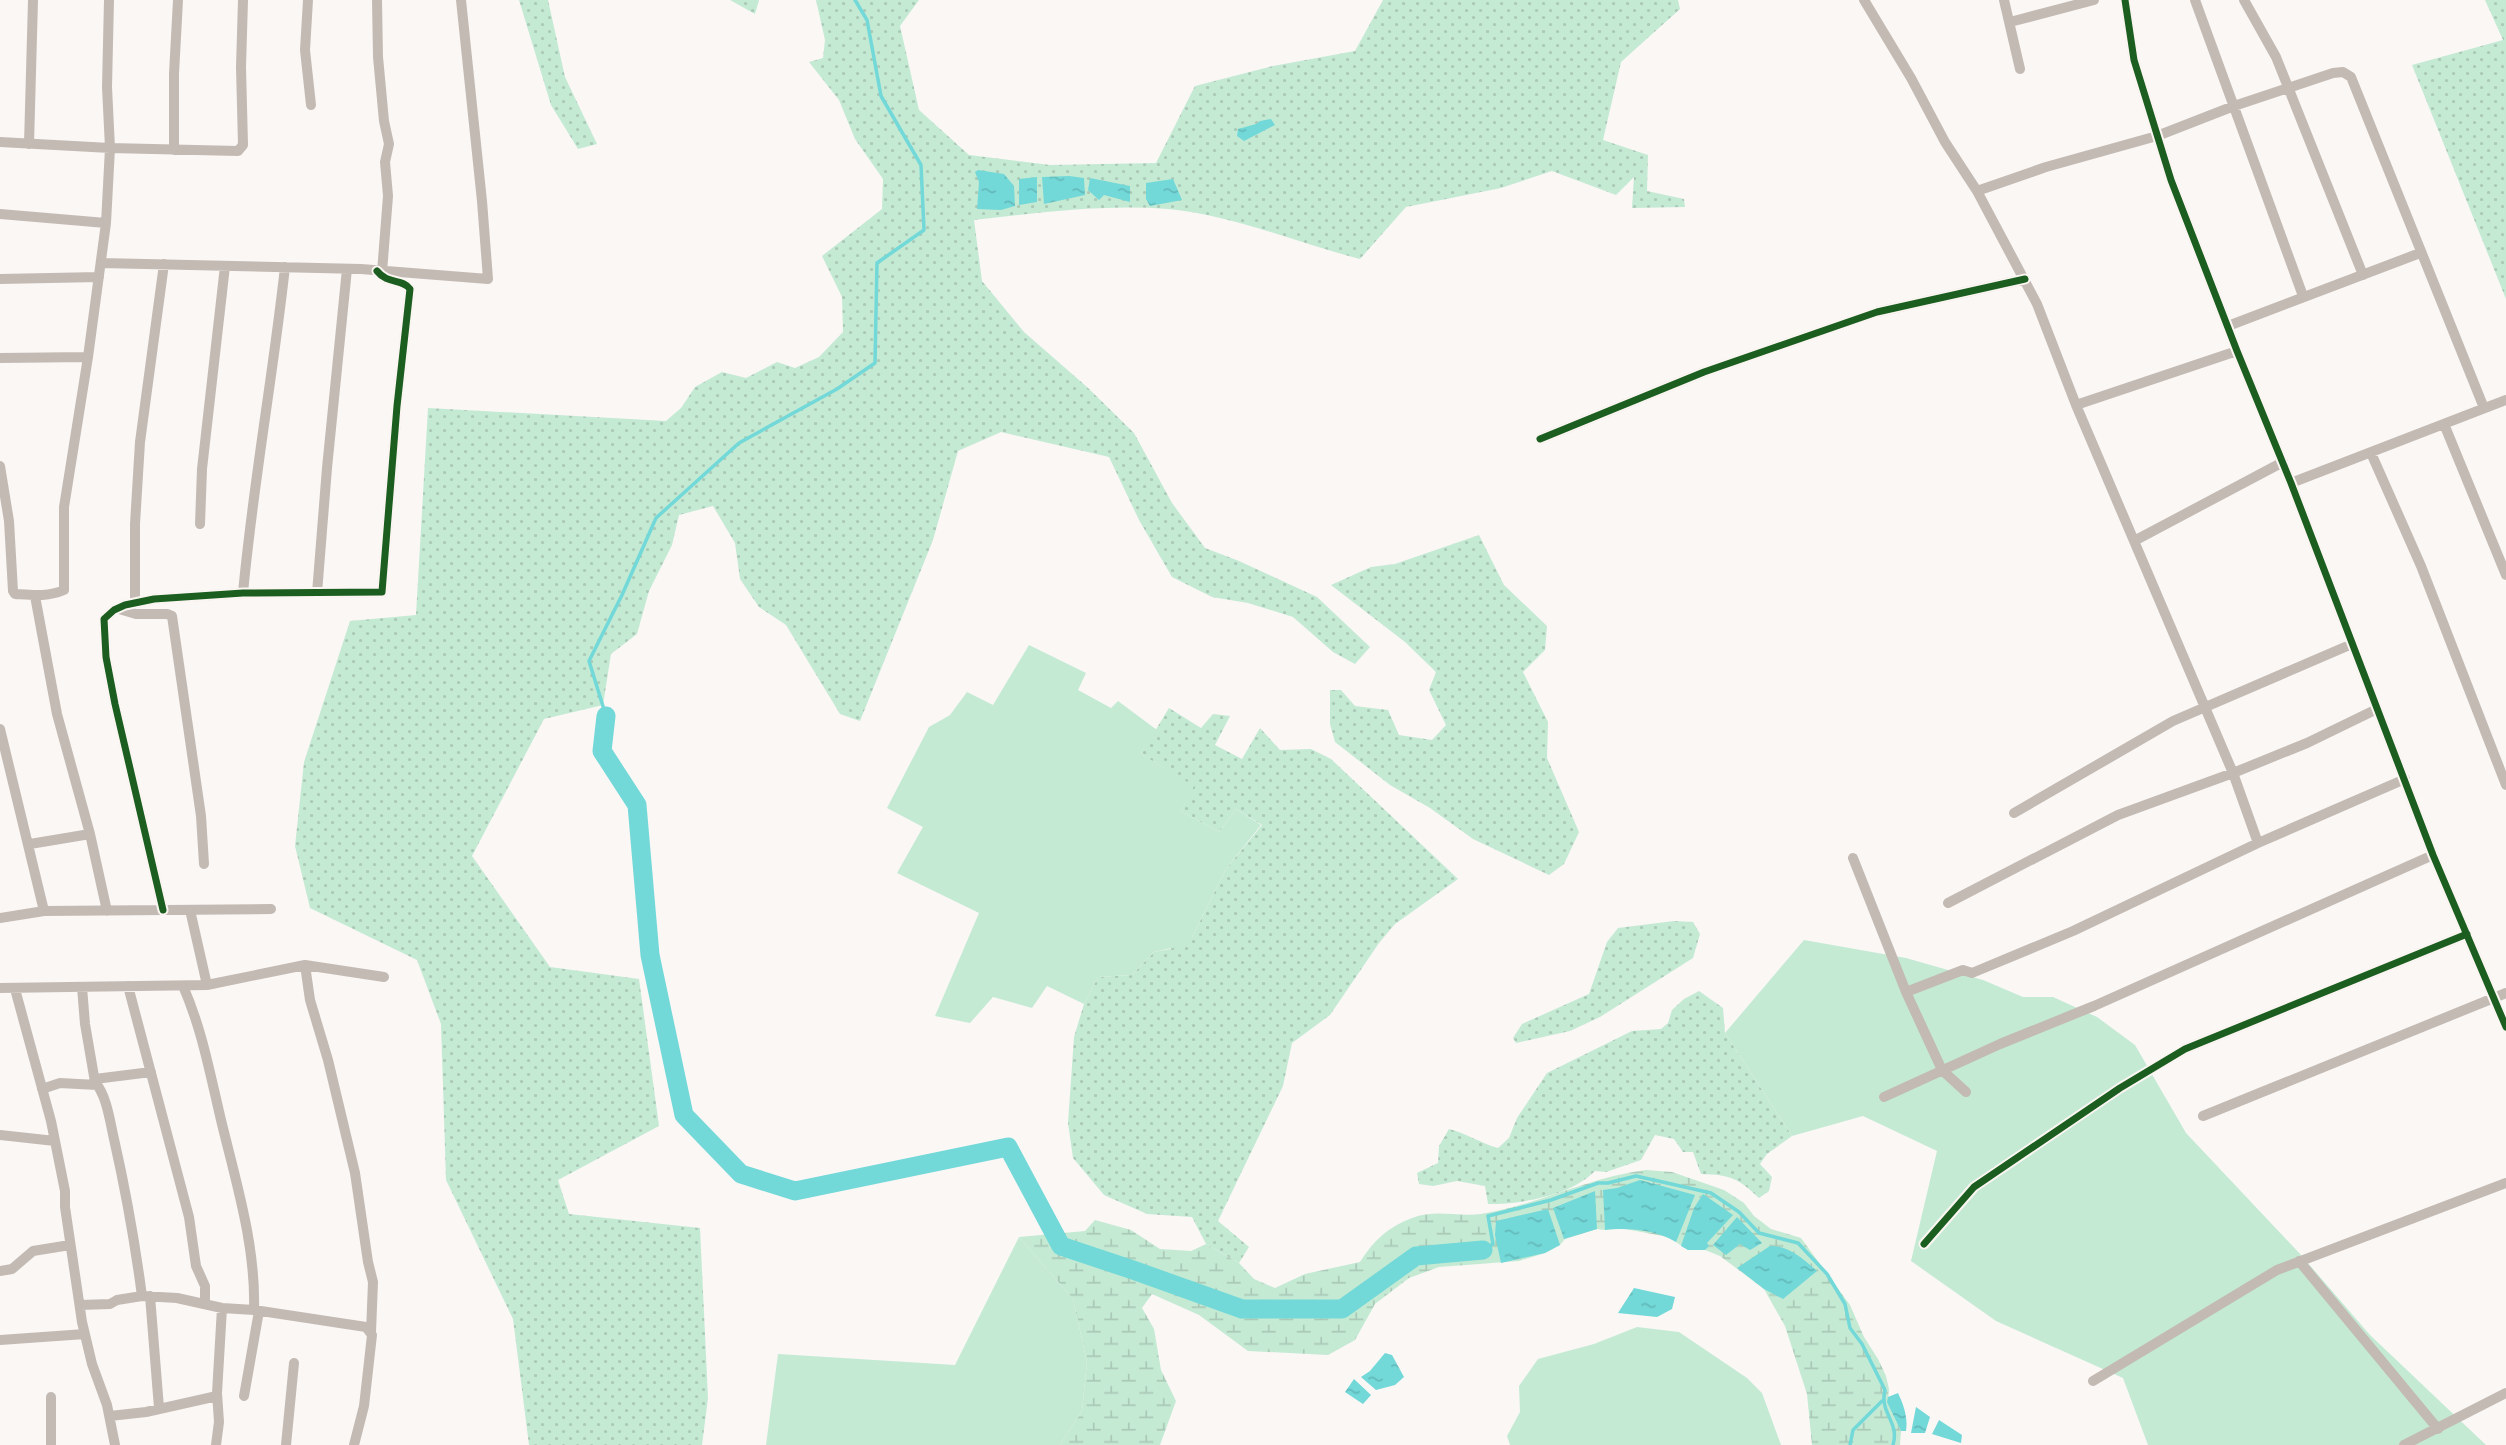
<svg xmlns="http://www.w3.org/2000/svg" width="2506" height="1445" font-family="'DM Sans',sans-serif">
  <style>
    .grass { fill: url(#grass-dots) }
    .wetland { fill: url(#wetland-marsh) }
    .garden { fill: #c4ead4 }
    .water { fill: url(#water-ripples) }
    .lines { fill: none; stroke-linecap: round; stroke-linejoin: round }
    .stream { stroke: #72d8d8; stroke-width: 3.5 }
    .river { stroke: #72d8d8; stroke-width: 19 }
    .minor { stroke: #c3bab3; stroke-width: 10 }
    .cycleway-casing { stroke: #fcf6f3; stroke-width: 11 }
    .cycleway { stroke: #1b5e20; stroke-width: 7 }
  </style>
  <defs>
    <pattern id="grass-dots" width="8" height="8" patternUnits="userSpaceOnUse" patternTransform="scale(1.75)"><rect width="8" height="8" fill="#c4ead4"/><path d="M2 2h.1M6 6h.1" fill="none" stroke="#aac9b6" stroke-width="1.8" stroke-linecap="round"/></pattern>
    <pattern id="wetland-marsh" width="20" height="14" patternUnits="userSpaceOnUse" patternTransform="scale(1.75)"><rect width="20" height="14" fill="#c4ead4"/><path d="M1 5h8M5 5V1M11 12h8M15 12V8" fill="none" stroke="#aac9b6"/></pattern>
    <pattern id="water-ripples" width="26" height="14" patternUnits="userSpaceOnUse" patternTransform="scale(1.75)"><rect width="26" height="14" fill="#72d8d8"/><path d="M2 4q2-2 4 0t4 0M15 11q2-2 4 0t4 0" fill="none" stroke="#64baba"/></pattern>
  </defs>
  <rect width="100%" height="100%" fill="#faf7f5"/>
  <path class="grass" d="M 519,0 L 548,0 L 565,77 L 597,144 L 578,149 L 551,105 Z
    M 730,0 L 759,0 L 755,14 Z
    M 816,0 L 919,0 L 900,26 L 919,110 L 969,155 L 1050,165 L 1156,163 L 1195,86 L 1273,66 L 1355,51 L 1383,0 L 1678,0 L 1680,9 L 1621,62 L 1603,140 L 1648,155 L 1647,191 L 1684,199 L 1685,207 L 1632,208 L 1634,177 L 1616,195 L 1552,171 L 1501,188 L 1406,207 L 1360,259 C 1297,243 1233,215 1168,209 C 1103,204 1038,213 974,220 L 982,281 L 1024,332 L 1087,387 L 1134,433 L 1172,503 L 1205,548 L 1239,561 L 1317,597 L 1370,647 L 1355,664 L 1333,652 L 1293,617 L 1248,603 L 1212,597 L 1172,577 L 1139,520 L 1109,457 L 1001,432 L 958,451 L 933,540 L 860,721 L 840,714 L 786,625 L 759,607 L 740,579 L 735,543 L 713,506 L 679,515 L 672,545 L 649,591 L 637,634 L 611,654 L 603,705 L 544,719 L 472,856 L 550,967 L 639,979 L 659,1126 L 558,1180 L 569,1214 L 700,1228 L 708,1398 L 702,1445 L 529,1445 L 513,1319 L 446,1180 L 441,1024 L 417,960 L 310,908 L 295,846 L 304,762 L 350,621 L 416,615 L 428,408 L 666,421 L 681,408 L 695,387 L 722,372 L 746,378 L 777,362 L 795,368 L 819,357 L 843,332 L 842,297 L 822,256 L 882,209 L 883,179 L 855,139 L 839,100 L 809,62 L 823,58 L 825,40 Z
    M 2485,0 L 2506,0 L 2506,299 L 2412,65 L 2503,40 Z
    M 1479,535 L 1504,585 L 1547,626 L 1545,650 L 1523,672 L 1548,722 L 1547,758 L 1579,832 L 1564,864 L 1549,875 L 1473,839 L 1430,808 L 1390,785 L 1335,742 L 1330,724 L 1330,690 L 1341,690 L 1355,706 L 1388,710 L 1399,735 L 1432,740 L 1446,725 L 1429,690 L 1436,672 L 1405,642 L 1331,585 L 1371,567 L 1395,564 Z
    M 1169,708 L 1201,728 L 1213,714 L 1230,716 L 1215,745 L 1242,759 L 1260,728 L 1280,750 L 1311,749 L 1331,759 L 1458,879 L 1395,924 L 1379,943 L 1330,1015 L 1292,1043 L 1283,1086 L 1218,1221 L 1249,1247 L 1239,1263 L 1206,1244 L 1192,1217 L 1147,1214 L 1104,1195 L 1073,1158 L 1068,1123 L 1074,1037 L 1084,1004 L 1098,977 L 1132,975 L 1154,952 L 1170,949 L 1192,937 L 1226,869 L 1262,825 L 1236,809 L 1219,832 L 1181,811 L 1193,786 L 1141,754 Z
    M 1674,921 L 1693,922 L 1700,934 L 1693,958 L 1600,1017 L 1570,1031 L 1516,1043 L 1513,1038 L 1522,1024 L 1589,994 L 1607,942 L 1618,928 Z
    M 1699,991 L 1723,1008 L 1725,1033 L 1792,1136 L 1767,1154 L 1760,1164 L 1772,1177 L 1769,1191 L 1759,1198 C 1738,1178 1731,1175 1701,1174 L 1693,1152 L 1683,1152 L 1674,1139 L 1655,1135 L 1641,1160 L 1606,1172 L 1595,1171 C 1570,1196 1522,1204 1488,1204 L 1485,1186 L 1457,1181 L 1433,1186 L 1419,1184 L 1417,1173 L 1438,1163 L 1439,1146 L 1449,1129 C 1466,1133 1480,1143 1498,1148 L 1509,1138 L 1517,1118 L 1547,1073 L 1632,1031 L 1661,1029 L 1668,1023 L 1672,1010 L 1684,999 Z"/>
  <path class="wetland" d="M 1646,1170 L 1672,1172 L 1724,1190 L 1744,1203 L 1754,1216 L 1771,1229 L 1801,1238 L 1850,1305 L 1864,1337 L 1878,1359 L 1886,1376 L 1889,1389 L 1888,1402 L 1901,1431 L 1900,1445 L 1812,1445 L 1807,1394 L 1785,1326 L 1764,1289 L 1720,1256 L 1705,1250 L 1688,1250 L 1668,1237 L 1620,1228 L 1605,1230 L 1597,1229 L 1565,1239 L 1560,1245 L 1545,1253 L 1519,1261 L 1439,1267 L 1409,1278 L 1375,1304 L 1355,1340 L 1328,1355 L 1248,1351 L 1199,1315 L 1152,1294 L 1142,1308 L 1154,1329 L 1161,1370 L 1176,1401 L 1160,1445 L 1060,1445 L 1082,1411 L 1087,1362 L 1073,1299 L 1019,1237 L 1085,1231 L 1095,1220 L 1131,1230 L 1160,1249 L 1191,1251 L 1206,1244 L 1239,1263 L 1254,1279 L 1275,1288 L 1305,1274 L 1360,1262 C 1373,1241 1388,1227 1412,1218 C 1435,1209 1457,1217 1481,1214 C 1538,1205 1589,1177 1646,1170 Z"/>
  <path class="garden" d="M 1029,645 L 1086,673 L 1078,690 L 1111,708 L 1118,701 L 1157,730 L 1141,754 L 1194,786 L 1181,811 L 1219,832 L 1236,809 L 1261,825 L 1226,869 L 1192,937 L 1185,945 L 1154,952 L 1132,975 L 1098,977 L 1084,1004 L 1047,986 L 1032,1008 L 993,997 L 970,1023 L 935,1016 L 979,913 L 897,873 L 923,827 L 887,808 L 929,727 L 950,715 L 967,692 L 993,705 Z
    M 1804,940 L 1906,958 L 1983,980 L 2023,997 L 2053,997 L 2097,1017 L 2135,1045 L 2186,1133 L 2301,1255 L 2370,1335 L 2486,1445 L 2148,1445 L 2123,1378 L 1996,1321 L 1911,1261 L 1937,1151 L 1863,1116 L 1792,1136 L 1725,1033 Z
    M 1019,1237 L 1073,1299 L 1087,1362 L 1082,1411 L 1060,1445 L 766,1445 L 778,1354 L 955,1365 Z
    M 1637,1327 L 1679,1332 L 1747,1378 L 1762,1393 L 1781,1445 L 1510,1445 L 1507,1436 L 1520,1412 L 1519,1386 L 1538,1359 L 1594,1344 Z"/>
  <path class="water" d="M 1271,119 L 1275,125 L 1244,141 L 1237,136 L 1238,129 L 1256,124 L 1260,121 Z
    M 978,170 L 1004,174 L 1014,186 L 1015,206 L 1001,210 L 977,209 L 979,182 L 975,172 Z
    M 1069,176 L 1084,178 L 1085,195 L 1044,204 L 1042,177 Z
    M 1037,177 L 1037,202 L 1019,205 L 1019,179 Z
    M 1090,178 L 1130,186 L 1130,202 L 1104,195 L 1099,200 L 1088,190 Z
    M 1173,179 L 1182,200 L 1150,206 L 1146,199 L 1146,183 Z
    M 1640,1180 L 1695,1195 L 1676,1242 C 1658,1230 1626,1227 1605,1230 L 1603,1190 L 1617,1188 Z
    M 1595,1191 L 1597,1229 L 1564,1239 L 1553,1208 Z
    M 1703,1194 L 1733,1215 L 1707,1243 L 1709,1246 L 1705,1250 L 1688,1250 L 1681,1246 L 1694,1208 Z
    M 1548,1209 L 1560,1245 L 1545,1253 L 1501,1263 L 1495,1235 L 1496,1221 Z
    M 1737,1217 L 1762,1243 L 1750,1250 L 1740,1244 L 1726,1255 L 1713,1245 Z
    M 1770,1246 C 1789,1245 1804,1260 1817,1271 L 1783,1299 L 1764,1289 L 1737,1268 Z
    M 1634,1288 L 1675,1297 L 1672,1309 L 1657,1317 L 1618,1313 Z
    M 1385,1353 L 1392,1355 L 1404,1377 L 1395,1385 L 1376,1390 L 1361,1377 L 1370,1371 Z
    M 1354,1379 L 1371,1395 L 1363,1404 L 1345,1392 Z
    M 1898,1393 C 1904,1406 1908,1417 1906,1431 L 1901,1431 L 1887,1402 L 1888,1397 Z
    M 1916,1407 L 1930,1417 L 1925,1433 L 1911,1433 Z
    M 1939,1420 L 1962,1435 L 1961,1443 L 1932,1434 Z"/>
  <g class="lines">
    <path class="stream" d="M 606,716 L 589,661 L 622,595 L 656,518 L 739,443 L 837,389 L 875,363 L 877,263 L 924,230 L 921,165 L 881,96 L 867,20 L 855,0
      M 1483,1250 L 1493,1244 L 1488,1216 L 1551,1200 L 1598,1183 L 1608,1183 L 1636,1176 L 1711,1193 L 1739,1212 L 1759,1233 L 1798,1243 L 1827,1274 L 1845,1304 L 1850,1328 L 1862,1344 L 1885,1390 C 1879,1413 1900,1422 1893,1445
      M 1850,1445 L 1853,1430 L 1882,1401"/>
    <path class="river" d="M 606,716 L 602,751 L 637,805 L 650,955 L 684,1115 L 741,1174 L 795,1191 L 1008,1147 L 1061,1246 L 1133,1270 L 1242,1309 L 1342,1309 L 1416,1256 L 1483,1250"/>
    <path class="minor" d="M 308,0 L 305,50 L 311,105
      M 377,0 L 378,57 L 384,121 L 389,144 L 385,162 L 388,196 L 382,272
      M 1864,0 L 1911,78 L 1945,142 L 1977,191 L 2037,304 L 2076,405 L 2233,773 L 2258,843
      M 2004,0 L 2020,69
      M 2125,0 L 2134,60 L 2171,180 L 2237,351 L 2291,483 L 2433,855 L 2506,1027
      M 2195,0 L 2303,296
      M 2244,0 L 2276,57 L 2363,275
      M 2010,22 L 2094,0
      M 0,142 L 110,148 L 238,151 L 243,145 L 241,67 L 243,0
      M 29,144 L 33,0
      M 174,150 L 174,74 L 178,0
      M 1977,191 L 2046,167 L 2157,136 L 2234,106 L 2333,73 L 2343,72 L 2351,77 L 2484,408
      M 0,214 L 106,223
      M 101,263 L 361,269 L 488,279 L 482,201 L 461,0
      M 0,279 L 99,277
      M 2228,326 L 2420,253
      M 0,358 L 88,357
      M 2076,405 L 2237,351
      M 2444,424 L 2506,575
      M 1540,439 L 1704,372 L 1877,312 L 2025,279
      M 2371,453 L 2421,566 L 2506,785
      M 0,466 L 9,521 L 13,591 L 15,594 C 32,595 48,597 64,590 L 64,507 L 88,357 L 106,223 L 110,148 L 107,87 L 109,0
      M 2291,483 L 2506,400
      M 200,524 L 202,469 L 225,266
      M 2134,541 L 2283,462
      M 243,593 C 253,484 273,376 285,267
      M 317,593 L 327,468 L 347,269
      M 35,596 L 57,714 L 90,834 L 107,911
      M 135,602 L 135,524 L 140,442 L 164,264
      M 119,609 L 136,614 L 167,614 L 172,616 L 201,816 L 204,864
      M 0,729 L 44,911
      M 2014,813 L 2173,721 L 2352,644
      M 30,844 L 90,834
      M 1853,858 L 1906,992 L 1942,1070 L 1966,1092
      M 1948,903 L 2118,815 L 2233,773 L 2307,743 L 2377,709
      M 163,910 L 115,704 L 106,657 L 104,619 L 114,610 L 125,605 L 154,599 L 243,593 L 382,592 L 397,406 L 410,289 C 402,278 388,285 377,271
      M 190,910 L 207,985
      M 0,918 L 44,911 L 271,909
      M 305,965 L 310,1000 L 328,1060 L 355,1173 L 368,1262 L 373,1282 L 371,1332
      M 128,986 L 189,1217 L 196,1266 L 205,1286 L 205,1303
      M 183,986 C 202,1029 210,1074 221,1120 C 236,1182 256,1246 254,1310
      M 82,987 L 85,1024 L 95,1082 C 107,1096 110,1122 114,1139 C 126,1192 135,1243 142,1296
      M 0,988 L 207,985 L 305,965 L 384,977
      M 15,989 L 51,1121 L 65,1191 L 65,1207 L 82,1322 L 92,1364 L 107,1405 L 115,1445
      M 1906,992 L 1963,970 L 1972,973 L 2073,931 L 2258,843 L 2405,779
      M 95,1079 L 151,1072
      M 42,1089 L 60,1083 L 97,1085
      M 1884,1097 L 2000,1044 L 2094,1006 L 2433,855
      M 2203,1116 L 2506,993
      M 0,1135 L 55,1141
      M 1924,1244 L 1974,1187 L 2120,1088 L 2185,1049 L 2467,934
      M 2299,1261 L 2438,1429
      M 0,1271 L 12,1269 L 33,1251 L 70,1245
      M 150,1296 L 159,1408
      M 80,1305 L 110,1304 L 117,1300 L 142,1296 L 177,1298 L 222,1308 L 254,1310 L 366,1327 L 372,1335 L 364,1406 L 354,1445
      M 0,1340 L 85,1334
      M 2093,1381 L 2277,1270 L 2506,1183
      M 244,1396 L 259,1311
      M 51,1397 L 51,1445
      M 110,1416 L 146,1412 L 217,1396
      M 216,1445 L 219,1422 L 217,1393 L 222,1308
      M 286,1445 L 294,1363
      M 2404,1445 L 2506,1393"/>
    <g class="cycleway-casing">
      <path id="cycleway" d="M 2125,0 L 2134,60 L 2171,180 L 2237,351 L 2291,483 L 2433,855 L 2506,1027
        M 1540,439 L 1704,372 L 1877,312 L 2025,279
        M 163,910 L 115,704 L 106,657 L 104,619 L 114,610 L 125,605 L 154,599 L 243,593 L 382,592 L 397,406 L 410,289 C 402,278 388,285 377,271
        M 1924,1244 L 1974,1187 L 2120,1088 L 2185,1049 L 2467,934"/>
    </g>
    <use href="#cycleway" class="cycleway"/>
  </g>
</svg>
